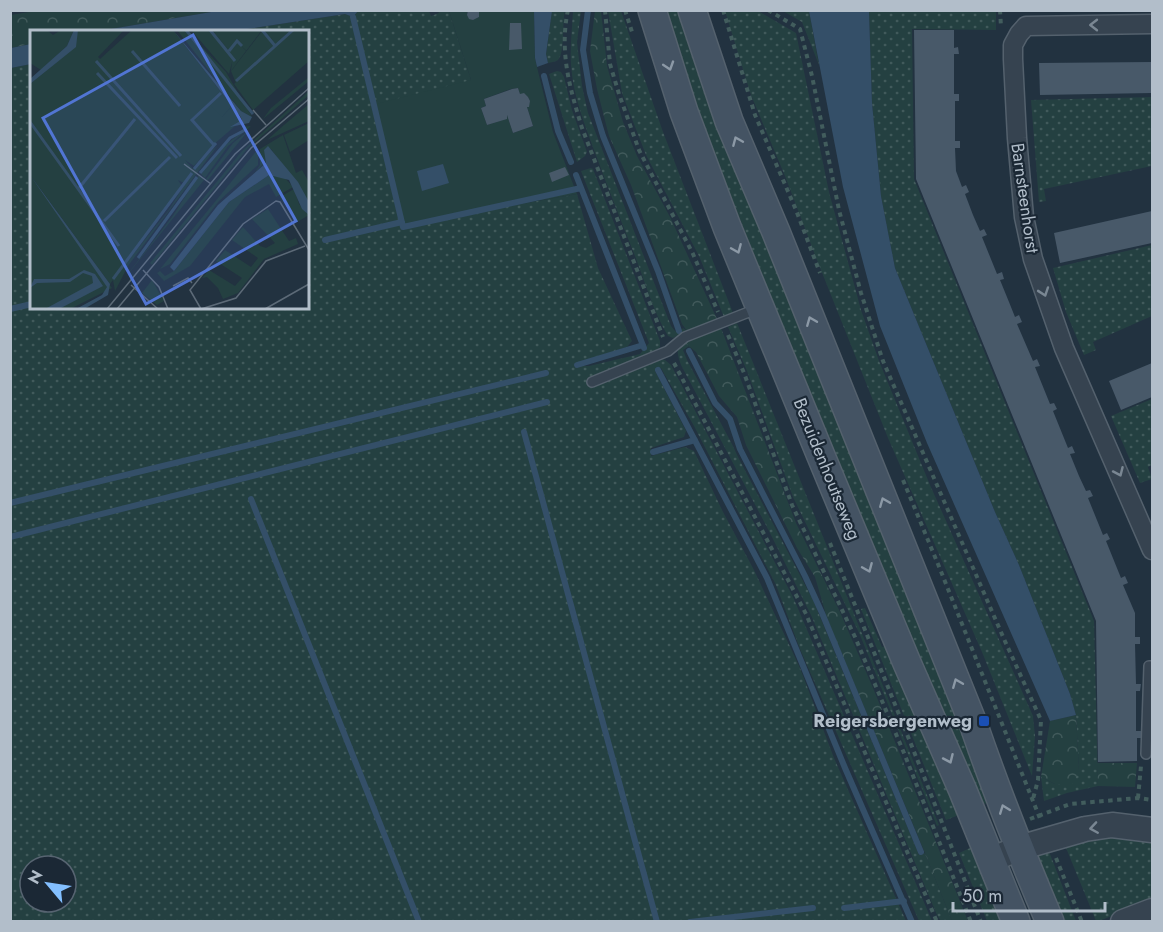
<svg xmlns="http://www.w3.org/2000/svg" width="1163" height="932" font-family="Jost,sans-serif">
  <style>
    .grass { fill: url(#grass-dots); fill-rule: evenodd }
    .forest { fill: url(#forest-crowns) }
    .green { fill: #244041; fill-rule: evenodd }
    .water { fill: #344f68 }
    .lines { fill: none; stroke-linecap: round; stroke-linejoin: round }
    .stream { stroke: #344f68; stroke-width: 6 }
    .building { fill: #485969 }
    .service-casing { stroke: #54616d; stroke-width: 12 }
    .minor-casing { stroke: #54616d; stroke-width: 21 }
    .tertiary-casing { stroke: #54616d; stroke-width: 27 }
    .secondary-casing { stroke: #54616d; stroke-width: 30 }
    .path { stroke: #425d5d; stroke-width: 4; stroke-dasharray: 4.5 4.5; stroke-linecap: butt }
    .service { stroke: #364350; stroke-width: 9 }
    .minor { stroke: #364350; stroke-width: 18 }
    .tertiary { stroke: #364350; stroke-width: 24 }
    .secondary { stroke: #445363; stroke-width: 27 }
    .oneway { stroke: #7a8793 }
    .oneway2 { stroke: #8c99a6 }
    .transit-dot { fill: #1a4fb4; stroke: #1b2835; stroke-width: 2 }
    .labels { text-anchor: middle; stroke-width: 4.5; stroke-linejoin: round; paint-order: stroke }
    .street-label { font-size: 18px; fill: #b2beca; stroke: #1b2835 }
    .poi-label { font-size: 18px; font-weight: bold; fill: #b2beca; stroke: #1b2835; text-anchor: end }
    .inset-river { fill: none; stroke: #344f68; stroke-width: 3 }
    .inset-road { fill: none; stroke: #5c6a77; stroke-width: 1.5 }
    .view { fill: #5175d3; fill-opacity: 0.15; stroke: #5175d3; stroke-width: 3 }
    .inset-edge { fill: none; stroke: #b2beca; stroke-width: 3 }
  </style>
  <defs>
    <pattern id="grass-dots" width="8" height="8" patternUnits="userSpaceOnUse" patternTransform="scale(1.5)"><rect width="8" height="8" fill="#244041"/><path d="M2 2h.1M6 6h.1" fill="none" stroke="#415a5b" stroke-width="1.8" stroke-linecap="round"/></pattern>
    <pattern id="forest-crowns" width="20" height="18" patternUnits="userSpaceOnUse" patternTransform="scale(1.5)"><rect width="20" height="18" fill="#244041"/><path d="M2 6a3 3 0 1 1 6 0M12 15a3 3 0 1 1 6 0" fill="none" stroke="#415a5b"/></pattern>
  </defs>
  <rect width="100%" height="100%" fill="#223240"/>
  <path class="grass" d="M 358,11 L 429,11 L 431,16 L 439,13 L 438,11 L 449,11 L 471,80 L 402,229 L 504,207 L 577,194 L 598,268 L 632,341 L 627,347 L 574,364 L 574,366 L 589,366 L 640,354 L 649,343 L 581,171 L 591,168 L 593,169 L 660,341 L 660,347 L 656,352 L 657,359 L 665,360 L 671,365 L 793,597 L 932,921 L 919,921 L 800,649 L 776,585 L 694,426 L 661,368 L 655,371 L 686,431 L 684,437 L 651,448 L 651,456 L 685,447 L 694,451 L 723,512 L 754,570 L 800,668 L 834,758 L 906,921 L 11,922 L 11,68 L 31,64 L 32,308 L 308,308 L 308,32 L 234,31 L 345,14 L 353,17 ZM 30,866 L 66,866 L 66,902 L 30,902 Z
    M 552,11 L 565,11 C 562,21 565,54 558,60 C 555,62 551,62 548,63 L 546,54 Z
    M 573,11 L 581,11 L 577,42 L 582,86 L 588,113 L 671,326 L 675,331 L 680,333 L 683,328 L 687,331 L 673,338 L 668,336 C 654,313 645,282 635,256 C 622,223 609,191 597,158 C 586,128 573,97 571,65 C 570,47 572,29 573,11 Z
    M 608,11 L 621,11 L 663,132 L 733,313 L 724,317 L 699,256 L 646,155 L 622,93 Z
    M 664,11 L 682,11 L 992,801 L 976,807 L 717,162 L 684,74 Z
    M 725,11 L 758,11 L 796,33 L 829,192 L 861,310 L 879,361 L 930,485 L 1033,716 L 1035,736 L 1032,776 L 982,652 L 888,438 L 817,260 L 785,176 L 751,95 Z
    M 783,11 L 809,11 L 819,65 L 802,22 Z
    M 869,11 L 996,11 L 996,30 L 912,29 L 914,179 L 1094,621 L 1098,786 L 1067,793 L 1044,801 L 1041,777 L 1055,784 L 1079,771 L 1076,715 L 1070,694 L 1019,565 L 995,512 L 895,268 L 881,196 L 872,103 Z
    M 557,71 L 561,72 L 564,77 L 572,110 L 587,152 L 585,156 L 577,162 L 549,74 Z
    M 1152,97 L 1152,166 L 1044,189 L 1046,201 L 1039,202 L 1031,100 Z
    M 1152,245 L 1152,316 L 1093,342 L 1096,350 L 1084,355 L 1066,312 L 1053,268 Z
    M 737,323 L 939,825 L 937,826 L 860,635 L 793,497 L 747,371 L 728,327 Z
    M 685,343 L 689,346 L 683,350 L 687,360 L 732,444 L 738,457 L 813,600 L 919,855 L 925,853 L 952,921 L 941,921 L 937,915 L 811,615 L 769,531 L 681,365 C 678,356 674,347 685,343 Z
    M 1152,399 L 1152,465 L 1148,467 L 1152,479 L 1140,483 L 1111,416 Z
    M 865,608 L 882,647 L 889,645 L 967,812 L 946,820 L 861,609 Z
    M 1152,835 L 1152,900 L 1099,921 L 1096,921 L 1064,843 L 1067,839 Z
    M 979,844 L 1010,921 L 987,921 L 959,853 Z
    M 1048,849 L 1076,921 L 1054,921 L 1030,856 Z"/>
  <path class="forest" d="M 35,11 L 217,11 L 99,31 L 32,32 L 31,44 L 11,48 L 11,15 Z
    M 595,11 L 601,11 L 607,66 L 623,122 L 637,156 L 670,217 L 717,319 L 687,331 L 682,324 L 631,185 L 609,136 L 597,89 L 590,51 Z
    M 721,328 L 796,523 L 840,612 L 873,688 L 968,921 L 952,921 L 925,853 L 827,618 L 815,577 L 797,548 L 746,445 L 737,417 L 719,396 L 696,352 L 685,343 Z
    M 1076,715 L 1079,771 L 1072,785 L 1055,784 L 1041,777 L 1050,721 Z
    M 1097,763 L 1137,763 L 1135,787 L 1098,786 Z"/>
  <path class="green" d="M 449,11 L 468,11 L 467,13 L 468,17 L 473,20 L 479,17 L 479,11 L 534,11 L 535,58 L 537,67 L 553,132 L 577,194 L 504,207 L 402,229 L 372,105 L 471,80 ZM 518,88 L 520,94 L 524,94 L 528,97 L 530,101 L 528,107 L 527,107 L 533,126 L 513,133 L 507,115 L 506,119 L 487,125 L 481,108 L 486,106 L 484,99 L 511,89 Z"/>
  <path class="water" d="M 217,11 L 217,10 L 358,11 L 353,17 L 345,14 L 234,31 L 99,31 Z
    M 534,11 L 552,11 L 546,54 L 548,63 L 537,67 L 535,58 Z
    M 809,11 L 869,11 L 872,103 L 881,196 L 895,268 L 995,512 L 1019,565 L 1070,694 L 1076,715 L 1050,721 L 927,443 L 880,326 L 843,187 Z
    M 31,44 L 31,64 L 11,68 L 11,48 Z
    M 443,164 L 449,183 L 422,191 L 417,171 Z"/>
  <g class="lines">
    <path class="stream" d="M 588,10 L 583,50 L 590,93 L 603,136 L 658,271 L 679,331
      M 353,17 L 403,227 L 581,188
      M 544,76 L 558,131 L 571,162
      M 576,175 L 644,348
      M 325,240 L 402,222
      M 10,309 L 32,304
      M 689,351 L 715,403 L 730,419 L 740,449 L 805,576 L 822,613 L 921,852
      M 577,365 L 643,345
      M 658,370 L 767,578 L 845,768 L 912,922
      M 524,432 L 657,922
      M 653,452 L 695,440
      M 251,499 L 419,922
      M 10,503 L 546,373
      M 10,537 L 547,402
      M 844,908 L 904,901
      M 690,922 L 813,908"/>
  </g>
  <path class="building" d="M 468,10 L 479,10 L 479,17 L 473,20 L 469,19 L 467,15 Z
    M 510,23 L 521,23 L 522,49 L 509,50 Z
    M 914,30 L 954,30 L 954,48 L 958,47 L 959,54 L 954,54 L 954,94 L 959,94 L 959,101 L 955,101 L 955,141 L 960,141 L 960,148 L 955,148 L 956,171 L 962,187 L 966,185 L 969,192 L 965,194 L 973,215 L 980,231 L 984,229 L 987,235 L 982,237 L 997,274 L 1002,272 L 1004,279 L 1000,280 L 1009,302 L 1015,317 L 1019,315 L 1022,322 L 1017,324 L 1033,361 L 1037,359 L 1040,366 L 1035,367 L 1050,404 L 1054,403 L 1057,409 L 1053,411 L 1068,448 L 1072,446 L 1075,453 L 1070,454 L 1079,476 L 1086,491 L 1090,490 L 1093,496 L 1088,498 L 1103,535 L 1107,533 L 1110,539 L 1106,541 L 1121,578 L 1125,576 L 1128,583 L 1123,585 L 1135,613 L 1135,637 L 1140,637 L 1140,644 L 1135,644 L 1136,684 L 1141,684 L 1140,691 L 1136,691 L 1136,731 L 1141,731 L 1141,738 L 1137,738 L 1137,761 L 1098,762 L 1096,621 L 916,179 Z
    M 1152,62 L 1152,93 L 1040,95 L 1039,63 Z
    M 518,88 L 520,94 L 524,93 L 528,97 L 530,101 L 529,107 L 527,107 L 533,126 L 513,133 L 507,115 L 507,119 L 487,125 L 481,108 L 486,106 L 484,99 L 512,89 Z
    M 565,167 L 569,175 L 552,182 L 549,173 Z
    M 1152,211 L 1152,243 L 1060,263 L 1054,233 Z
    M 1152,363 L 1152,397 L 1121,410 L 1109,381 Z"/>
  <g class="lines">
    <g class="service-casing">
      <path id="service" d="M 592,382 L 668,351 L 685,337 L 759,308
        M 1146,754 L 1149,666 L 1152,666"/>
    </g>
    <g class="minor-casing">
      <path id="minor" d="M 1152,24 L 1026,26 L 1019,34 L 1013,45 L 1013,59 L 1017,138 L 1021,183 L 1024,217 L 1033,259 L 1064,348 L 1152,550"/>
    </g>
    <g class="tertiary-casing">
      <path id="tertiary" d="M 991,860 L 1019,848 L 1085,829 L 1112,825 L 1152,830
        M 1123,922 L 1152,911"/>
    </g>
    <g class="secondary-casing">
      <path id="secondary" d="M 652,10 L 684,112 L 727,227 L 821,456 L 907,663 L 963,791 L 1016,922
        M 692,10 L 729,121 L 776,232 L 973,723 C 996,790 1022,856 1050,922"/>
    </g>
    <path class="path" d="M 568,10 C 559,52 570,89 582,128 L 663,337
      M 605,10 L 610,64 L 619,94 L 639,150 L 693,254 L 718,312
      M 625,10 L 633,35
      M 723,10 L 755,115 L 796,210 L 820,273
      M 768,10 L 800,29 L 812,76 L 839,210 L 861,293 L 883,361 L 1004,639 L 1041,720 L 1038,780 L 1033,799
      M 1000,10 L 1001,27
      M 728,335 L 744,373 L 792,505 L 855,637 L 904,753 L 971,922
      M 674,363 L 806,614 L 937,922
      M 903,480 L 940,569 L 1041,821
      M 830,543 L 921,769 L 981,922
      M 1138,798 L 1141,766
      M 1030,819 L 1070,804 L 1138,798 L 1152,800
      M 1056,858 L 1082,922"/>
    <use href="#service" class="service"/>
    <use href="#minor" class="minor"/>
    <use href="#tertiary" class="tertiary"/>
    <use href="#secondary" class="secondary"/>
  </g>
  <defs><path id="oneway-chevron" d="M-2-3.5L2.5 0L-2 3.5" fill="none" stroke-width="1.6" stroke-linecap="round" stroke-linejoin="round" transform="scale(1.5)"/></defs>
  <g class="oneway">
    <use href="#oneway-chevron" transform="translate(1094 25) rotate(180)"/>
    <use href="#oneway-chevron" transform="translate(1044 292) rotate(71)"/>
    <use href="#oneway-chevron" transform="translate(1119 472) rotate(66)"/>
    <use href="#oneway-chevron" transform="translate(1094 828) rotate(171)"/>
  </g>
  <g class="oneway2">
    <use href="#oneway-chevron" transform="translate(669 66) rotate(72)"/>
    <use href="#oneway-chevron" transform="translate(737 141) rotate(-113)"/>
    <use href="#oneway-chevron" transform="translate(737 249) rotate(67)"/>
    <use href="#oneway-chevron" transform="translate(811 321) rotate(-112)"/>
    <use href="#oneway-chevron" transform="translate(884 502) rotate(-112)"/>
    <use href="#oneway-chevron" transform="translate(868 568) rotate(67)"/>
    <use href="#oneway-chevron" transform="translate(957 683) rotate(-112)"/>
    <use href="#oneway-chevron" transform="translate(949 759) rotate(66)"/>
    <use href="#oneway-chevron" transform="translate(1004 809) rotate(-111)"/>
  </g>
  <rect class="transit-dot" x="978" y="715" width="12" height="12" rx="3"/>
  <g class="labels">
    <g class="street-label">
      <text transform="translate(1025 198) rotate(82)" y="6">Barnsteenhorst</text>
      <text transform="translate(827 469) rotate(68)" y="6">Bezuidenhoutseweg</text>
    </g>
    <g class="poi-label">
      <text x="972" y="727">Reigersbergenweg</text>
    </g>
  </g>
  <g transform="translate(30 30)">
    <rect width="279" height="279" fill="#223240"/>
    <path d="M 48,0 L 94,0 L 68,27 L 70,29 L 102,0 L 143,0 L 202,76 L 192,87 L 162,89 L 183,115 L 164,136 L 155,130 L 163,139 L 188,115 L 98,236 L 85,261 L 83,250 L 80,254 L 0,145 L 0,54 L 40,21 ZM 162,143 L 138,181 L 83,249 L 152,156 L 148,150 L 154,153 ZM 182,0 L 232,0 L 216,21 L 207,11 L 199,21 ZM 279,47 L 279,51 L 233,89 L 241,78 ZM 279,61 L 279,65 L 218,118 L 122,235 L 120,233 L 212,121 ZM 279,74 L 279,91 L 237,110 L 254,95 ZM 279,93 L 279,110 L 260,122 L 254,105 ZM 218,101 L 178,150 L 176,149 L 203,113 ZM 253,105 L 266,143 L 272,140 L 279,152 L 279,172 L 241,119 L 234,120 L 238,130 L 225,142 L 230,135 L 230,119 ZM 228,119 L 228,135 L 189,171 L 140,234 L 130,239 ZM 239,145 L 255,148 L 263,157 L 246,167 L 239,154 L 215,167 L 160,236 L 134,251 L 127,243 L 130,241 L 135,246 L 144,241 L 199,172 ZM 264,159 L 269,174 L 279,185 L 267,192 L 250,167 ZM 238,179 L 259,211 L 266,208 L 268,214 L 234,229 L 208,263 L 193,269 L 188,258 L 177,247 L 172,248 L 179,240 L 205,256 L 212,248 L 186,231 L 195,220 L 221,237 L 228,228 L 202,210 L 213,197 L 230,216 L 236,218 L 245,213 L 222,189 ZM 122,250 L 134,271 L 127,275 L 112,263 Z" fill="#244041" fill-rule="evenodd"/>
    <path d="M 0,0 L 17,0 L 23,5 L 31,0 L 44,0 L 37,16 L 11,40 L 0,33 ZM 147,0 L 155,0 L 207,66 L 156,0 L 196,42 L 222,87 L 211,81 ZM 233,0 L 263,0 L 221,37 L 215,54 L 208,58 L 201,41 ZM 221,96 L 198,116 L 175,148 L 171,144 L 195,115 L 215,100 L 212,97 ZM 169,145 L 174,150 L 90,254 L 142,187 Z" fill="#244041"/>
    <path d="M 161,0 L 180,0 L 199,22 L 207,11 L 216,21 L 201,41 L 202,32 L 199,44 ZM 236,0 L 263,0 L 247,16 ZM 264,0 L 279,0 L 279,31 L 223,80 L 204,54 ZM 179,74 L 192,87 L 202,76 L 212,90 L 183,115 L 161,90 ZM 0,145 L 82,258 L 40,279 L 0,279 Z" fill="#244041"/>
    <path d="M 44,0 L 48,0 L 46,17 L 0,54 L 0,49 L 37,16 ZM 143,0 L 211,81 L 222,87 L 219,93 L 200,97 L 212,90 L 210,86 ZM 238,116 L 268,152 L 279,172 L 279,185 L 272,179 L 259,150 L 239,145 L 199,172 L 144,241 L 140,237 L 188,175 L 236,133 L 234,120 ZM 0,145 L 80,254 L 78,265 L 54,279 L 46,279 L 72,265 L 77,257 ZM 54,240 L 65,244 L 73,256 L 29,279 L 15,279 L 63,253 L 62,246 L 53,243 L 40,252 L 7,253 L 0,258 L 4,249 L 39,249 Z" fill="#344f68"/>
    <path class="inset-river" d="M 156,0 L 223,84M 180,0 L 205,31M 232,0 L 246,17M 102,21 L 150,76M 199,21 L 207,11 L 212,16M 66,31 L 151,126M 67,43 L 147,128M 206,51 L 263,0M 0,92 L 89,216M 184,115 L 162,90 L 191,63M 164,139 L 186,113M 170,143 L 200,108 L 215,100M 49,158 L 105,89M 74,191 L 140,127M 108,228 L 167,147M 83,249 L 162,143"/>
    <path class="inset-road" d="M 223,80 L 236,95M 154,134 L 181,154M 275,216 L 236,231 L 206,268 L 171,279 L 160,260 L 213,194 L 246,171 L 250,172 L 279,220M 113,240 L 129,257 L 138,279M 101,255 L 128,279M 143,256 L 158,248 L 162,253M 77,279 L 205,124 L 279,58M 87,279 L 221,118 L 279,69M 235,279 L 279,254"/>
    <path class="view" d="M 163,5 L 266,191 L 116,274 L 13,88 Z"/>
    <rect width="279" height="279" class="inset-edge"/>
  </g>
  <rect width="1163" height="932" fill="none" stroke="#b2beca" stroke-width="24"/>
  <g transform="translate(48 884) rotate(299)"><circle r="28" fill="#1b2835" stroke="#576471" stroke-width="1.5"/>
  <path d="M0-4.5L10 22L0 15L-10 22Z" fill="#83bfff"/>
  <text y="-9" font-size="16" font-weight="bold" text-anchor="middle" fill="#b2beca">N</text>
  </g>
  <path d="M953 902v9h152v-9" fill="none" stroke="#b2beca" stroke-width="3"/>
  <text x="962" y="902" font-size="18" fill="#b2beca" stroke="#1b2835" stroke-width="4.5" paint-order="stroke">50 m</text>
</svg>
